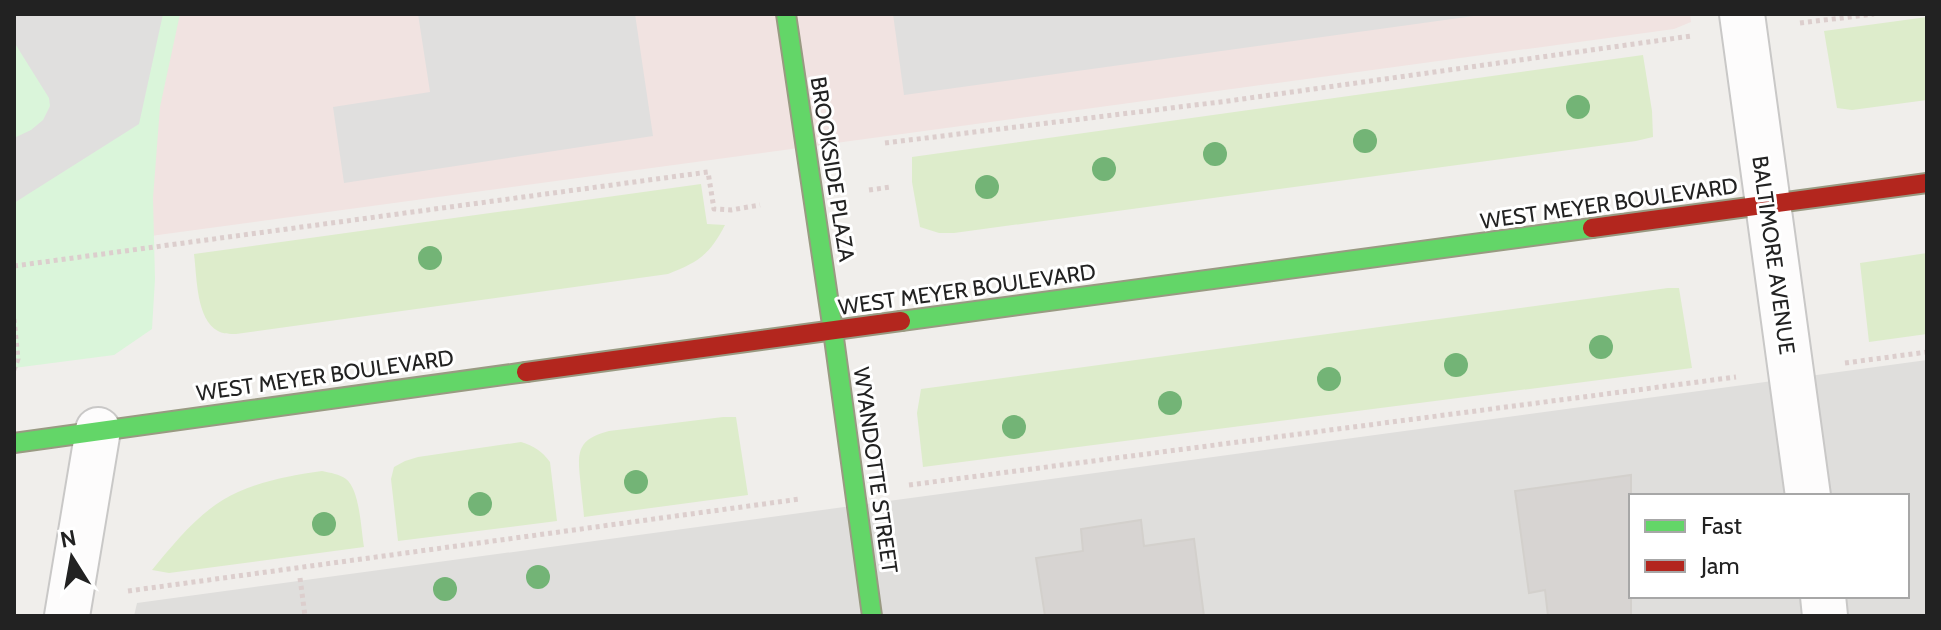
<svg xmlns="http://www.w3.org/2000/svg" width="1941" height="630" font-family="Cabin,sans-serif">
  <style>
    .residential { fill: #dfdedc; fill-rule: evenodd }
    .commercial { fill: #f1e3e1 }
    .grass { fill: #ddeccb }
    .park { fill: #daf5da }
    .parking { fill: #e0dfde }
    .building { fill: #d7d4d2; stroke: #d3d0cc; stroke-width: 2 }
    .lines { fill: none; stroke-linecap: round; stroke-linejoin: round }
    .street-casing { stroke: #c9c8c7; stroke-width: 48 }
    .fast-casing { stroke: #999a82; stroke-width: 22 }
    .jam-casing { stroke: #999a82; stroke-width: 22 }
    .path { stroke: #dccecd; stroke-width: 5; stroke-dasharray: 4 4; stroke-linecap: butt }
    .street { stroke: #fdfcfc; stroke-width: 44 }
    .fast { stroke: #63d668; stroke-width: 18 }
    .jam { stroke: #b3261e; stroke-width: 18 }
    .tree { fill: #73b476 }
    .labels { text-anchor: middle; stroke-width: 6; stroke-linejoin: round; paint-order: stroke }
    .street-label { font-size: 22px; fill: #222; stroke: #fff }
  </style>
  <rect width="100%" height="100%" fill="#f0eeeb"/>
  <path class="residential" d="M 1927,360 L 1927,616 L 134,616 L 137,603 ZM 1631,496 L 1907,496 L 1907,596 L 1631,596 Z"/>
  <path class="commercial" d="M 154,14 L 1690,14 L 1691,22 L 1674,29 L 121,240 Z"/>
  <path class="grass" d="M 1927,17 L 1927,100 L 1852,110 L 1837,108 L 1824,31 Z
    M 1643,55 L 1652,111 L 1653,137 L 1636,141 L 954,233 L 939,233 L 920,227 L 912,182 L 912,157 Z
    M 701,184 L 707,224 L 725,225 C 710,254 699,262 668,274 L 236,334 C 230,334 223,334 218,331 C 196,319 197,277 194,254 Z
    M 1927,253 L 1927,334 L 1869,342 L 1860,263 Z
    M 1668,288 L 1679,288 L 1692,368 L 923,467 L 917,413 L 921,389 Z
    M 723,417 L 736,417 L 748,495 L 584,517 C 583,504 581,491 580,478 C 577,450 579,439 609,431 Z
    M 521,442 C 534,446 542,451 550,462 L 557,521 L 398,541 L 391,479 L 394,467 L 405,461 L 418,457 Z
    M 322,471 C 331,473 339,474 346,479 C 360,490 361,530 364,547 L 169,573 L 152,570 C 176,541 203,507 238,492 C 265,480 294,475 322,471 Z"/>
  <path class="park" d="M 14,14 L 180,14 L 160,107 L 153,198 L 155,279 L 152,329 L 114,355 L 14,368 Z"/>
  <path class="parking" d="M 14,14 L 163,14 L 139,124 L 14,203 L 14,138 L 31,130 L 43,120 L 50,106 L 49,98 L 14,42 Z
    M 418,14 L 608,14 L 609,16 L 635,14 L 653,136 L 344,183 L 333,107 L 430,92 Z
    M 893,14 L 1488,14 L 904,95 Z"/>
  <path class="building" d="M 1631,475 L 1631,616 L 1548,616 L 1545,590 L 1529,593 L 1515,491 Z
    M 1141,520 L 1144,546 L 1194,539 L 1204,616 L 1045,616 L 1036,558 L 1083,551 L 1081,529 Z"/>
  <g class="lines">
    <g class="street-casing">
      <path id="street" d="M 1742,14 L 1808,496
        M 1823,596 L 1825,616
        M 67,616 L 98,430"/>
    </g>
    <g class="fast-casing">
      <path id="fast" d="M 786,14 L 833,331 L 872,616
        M 901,321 L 1592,228
        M 14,443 L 526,372"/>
    </g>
    <g class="jam-casing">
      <path id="jam" d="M 1592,228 L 1927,183
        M 526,372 L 901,321"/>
    </g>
    <path class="path" d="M 1800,23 L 1874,14
      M 885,143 L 1228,101 L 1691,36
      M 869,190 L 891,187
      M 14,266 L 708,172 L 714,209 L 731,210 L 760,205
      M 14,319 L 18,359 L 14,370
      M 1845,363 L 1927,352
      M 909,485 L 1736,377
      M 300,578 L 305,616
      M 128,591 L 800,499"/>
    <use href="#street" class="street"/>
    <use href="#fast" class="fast"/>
    <use href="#jam" class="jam"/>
  </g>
  <g class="tree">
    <circle cx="1578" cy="107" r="12"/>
    <circle cx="1365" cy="141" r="12"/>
    <circle cx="1215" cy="154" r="12"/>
    <circle cx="1104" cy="169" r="12"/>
    <circle cx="987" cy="187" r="12"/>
    <circle cx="430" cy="258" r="12"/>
    <circle cx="1601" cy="347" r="12"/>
    <circle cx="1456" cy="365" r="12"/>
    <circle cx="1329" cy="379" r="12"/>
    <circle cx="1170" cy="403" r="12"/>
    <circle cx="1014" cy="427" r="12"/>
    <circle cx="636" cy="482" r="12"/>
    <circle cx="480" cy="504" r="12"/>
    <circle cx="324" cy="524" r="12"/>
    <circle cx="538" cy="577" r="12"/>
    <circle cx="445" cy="589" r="12"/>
  </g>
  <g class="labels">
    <g class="street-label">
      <text transform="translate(833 169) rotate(81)" y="8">BROOKSIDE PLAZA</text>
      <text transform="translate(1609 203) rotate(-8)" y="8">WEST MEYER BOULEVARD</text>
      <text transform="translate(1774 255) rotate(82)" y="8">BALTIMORE AVENUE</text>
      <text transform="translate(967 289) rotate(-8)" y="8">WEST MEYER BOULEVARD</text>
      <text transform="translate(325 375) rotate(-8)" y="8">WEST MEYER BOULEVARD</text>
      <text transform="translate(876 470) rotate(82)" y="8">WYANDOTTE STREET</text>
    </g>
  </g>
  <rect width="1941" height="630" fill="none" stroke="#222222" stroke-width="32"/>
  <rect x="1629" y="494" width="280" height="104" fill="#ffffff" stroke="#a7a7a7" stroke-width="2"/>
  <rect x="1645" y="520" width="40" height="12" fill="#63d668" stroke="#a7a7a7" stroke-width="2"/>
  <text x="1701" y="534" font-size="24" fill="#222222">Fast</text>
  <rect x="1645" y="560" width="40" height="12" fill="#b3261e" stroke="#a7a7a7" stroke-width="2"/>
  <text x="1701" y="574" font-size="24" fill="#222222">Jam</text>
  <g transform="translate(72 558) rotate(349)" stroke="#ffffff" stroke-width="6" paint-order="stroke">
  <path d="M0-6L14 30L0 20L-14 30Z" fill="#222222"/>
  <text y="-12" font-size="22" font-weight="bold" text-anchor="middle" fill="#222222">N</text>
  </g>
</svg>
